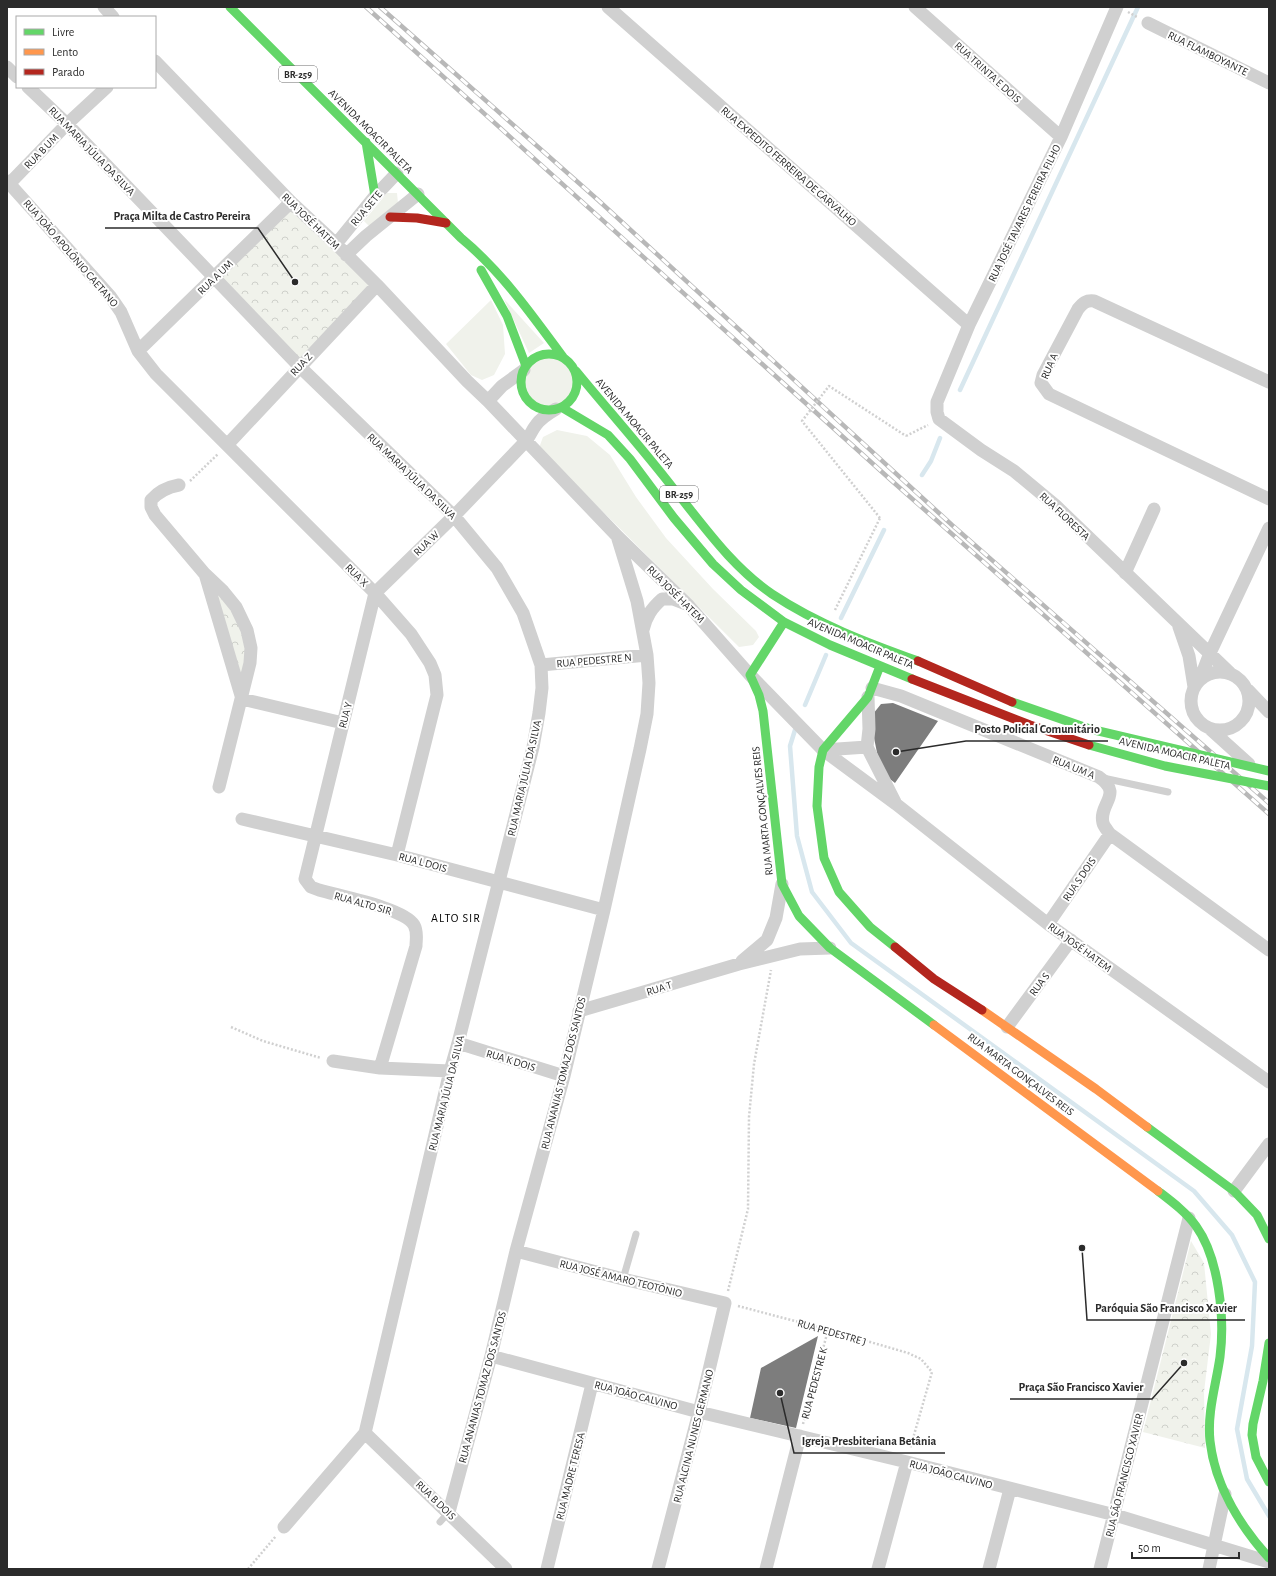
<svg xmlns="http://www.w3.org/2000/svg" width="1276" height="1576" font-family="'Alegreya Sans',sans-serif">
  <style>
    .grass { fill: #f0f2eb }
    .forest { fill: url(#forest-crowns) }
    .lines { fill: none; stroke-linecap: round; stroke-linejoin: round }
    .stream { stroke: #d8e7ee; stroke-width: 4.5 }
    .building { fill: #7d7d7d }
    .path { stroke: #d0d0d0; stroke-width: 2.5; stroke-dasharray: 2 2; stroke-linecap: butt }
    .lane { stroke: #d0d0d0; stroke-width: 7 }
    .street { stroke: #d0d0d0; stroke-width: 13 }
    .fast { stroke: #63d668; stroke-width: 9 }
    .slow { stroke: #ff974d; stroke-width: 9 }
    .jam { stroke: #b3261e; stroke-width: 9 }
    .rail-casing { stroke: #b8b8b8; stroke-width: 4.5 }
    .rail { stroke: #fff; stroke-width: 3; stroke-dasharray: 9; stroke-linecap: butt }
    .path-bridge { stroke: #d0d0d0; stroke-width: 2.5; stroke-dasharray: 2 2; stroke-linecap: butt }
    .fast-bridge { stroke: #63d668; stroke-width: 9 }
    .jam-bridge { stroke: #b3261e; stroke-width: 9 }
    .labels { text-anchor: middle; stroke-width: 4; stroke-linejoin: round; paint-order: stroke }
    .shield { fill: #fff; stroke: #6b6b6b; stroke-width: 1 }
    .shield-label { font-size: 10px; font-weight: bold; fill: #2b2b2b }
    .street-label { font-size: 11px; fill: #2b2b2b; stroke: #fff }
    .neighbourhood-label { font-size: 12px; letter-spacing: 1px; fill: #000; stroke: #fff }
    .leader { fill: none; stroke: #2b2b2b; stroke-width: 1.5 }
    .callout-dot { fill: #2b2b2b; stroke: #fff; stroke-width: 1.5 }
    .callout-label { font-size: 12px; text-anchor: middle; font-weight: bold; fill: #2b2b2b; stroke: #fff; stroke-width: 4; stroke-linejoin: round; paint-order: stroke }
  </style>
  <defs>
    <pattern id="forest-crowns" width="20" height="18" patternUnits="userSpaceOnUse"><rect width="20" height="18" fill="#f0f2eb"/><path d="M2 6a3 3 0 1 1 6 0M12 15a3 3 0 1 1 6 0" fill="none" stroke="#ced0ca"/></pattern>
  </defs>
  <rect width="100%" height="100%" fill="#fff"/>
  <path class="grass" d="M 387,193 L 397,193 L 398,203 L 369,226 L 364,221 Z
    M 504,299 L 544,343 L 529,353 Z
    M 491,300 L 503,325 L 505,354 L 494,375 L 482,380 L 471,375 L 446,344 Z
    M525 382a24 24 0 1 1 48 0a24 24 0 1 1-48 0Z
    M 557,430 L 587,436 L 610,455 L 636,497 L 666,538 L 713,589 L 756,631 L 759,637 L 753,645 L 739,647 L 539,448 L 543,437 Z"/>
  <path class="forest" d="M 291,202 L 377,285 L 299,366 L 214,278 Z
    M 209,583 L 228,600 L 249,649 L 242,688 Z
    M 1191,1241 L 1204,1263 L 1211,1334 L 1204,1392 L 1205,1448 L 1143,1432 Z"/>
  <g class="lines">
    <path class="stream" d="M 960,390 L 1138,7
      M 922,475 L 931,461 L 940,438
      M 841,618 L 884,530
      M 805,705 L 826,655
      M 795,730 L 790,746 L 797,836 L 812,892 L 851,943 L 1194,1191 L 1232,1235 L 1255,1282 L 1252,1346 L 1237,1429 L 1247,1479 L 1269,1516"/>
  </g>
  <path class="building" d="M 893,703 L 938,721 L 895,783 L 881,772 L 873,733 L 873,714 L 881,704 Z
    M 818,1336 L 796,1428 L 750,1418 L 761,1368 Z"/>
  <g class="lines">
    <path class="path" d="M 1128,12 L 1137,17
      M 906,436 L 928,425
      M 190,481 L 218,454
      M 835,610 L 880,518
      M 231,1027 L 263,1041 L 321,1058
      M 728,1291 L 748,1209 L 749,1117 L 754,1064 L 771,970
      M 738,1306 L 829,1330 L 908,1353 L 921,1359 L 932,1372 L 910,1449
      M 803,1424 L 828,1330
      M 248,1569 L 276,1536"/>
    <path class="lane" d="M 1103,778 L 1168,792
      M 623,1279 L 636,1234
      M 440,1522 L 449,1512"/>
    <path class="street" d="M 104,7 L 113,17
      M 608,7 L 969,325
      M 915,7 L 1061,137
      M 1117,7 L 1061,137 L 969,325 L 937,402 L 937,412 L 939,419 L 981,450 L 1014,471 L 1055,505 L 1230,673
      M 1148,23 L 1269,83
      M 155,61 L 291,202 L 336,244 L 377,285 L 467,381 L 488,401 L 618,537 L 689,606 L 750,675 L 823,750 L 896,804 L 1048,924 L 1269,1082
      M 7,67 L 17,77
      M 28,87 L 67,124 L 299,366 L 454,516 L 497,568 L 523,613 L 541,665 L 542,688 L 539,713 L 533,747 L 458,1043 L 450,1071 L 365,1433 L 284,1527
      M 7,181 L 110,296 L 121,312 L 138,351 L 156,374 L 375,593 L 411,634 L 430,663 L 435,675 L 437,695 L 397,855
      M 10,183 L 67,124 L 107,87
      M 336,244 L 375,196 L 397,173
      M 346,255 L 366,236 L 418,194
      M 138,351 L 291,202
      M 1269,382 L 1094,301 C 1086,300 1083,303 1078,309 L 1043,375 L 1041,383 L 1049,394 L 1269,499
      M 488,401 L 502,386 L 524,370
      M 227,445 L 377,285
      M 179,485 C 168,487 159,491 151,500 L 151,507 L 155,515 L 204,573 L 223,591 L 236,607 L 247,630 L 251,648 L 250,663 L 219,787
      M 1125,573 L 1154,509
      M 205,574 L 242,699 L 343,723
      M 375,593 L 305,879 L 311,887 L 319,890 C 339,896 404,908 414,925 C 418,932 416,939 416,946 L 380,1068
      M 375,593 L 454,516 L 526,441 C 530,436 532,430 536,425 C 541,418 549,413 556,409
      M 1179,627 L 1189,656 L 1194,687
      M 643,630 C 646,616 652,608 662,599 L 673,599 L 686,604
      M 541,665 L 647,655
      M1191 701a29 29 0 1 1 58 0a29 29 0 1 1-58 0Z
      M 1200,679 L 1210,653 L 1269,528
      M 872,688 L 901,696 L 1099,777 C 1124,794 1098,804 1103,823 C 1104,827 1108,831 1110,834 L 1269,950
      M 1248,690 L 1269,712
      M 868,697 L 869,729 L 867,747 L 895,802
      M 1209,728 L 1249,764
      M 823,750 L 867,747
      M 242,819 L 397,855 L 604,910
      M 1048,924 L 1110,834
      M 742,961 L 767,940 L 776,918 L 782,884
      M 579,1011 L 739,964 L 800,949 L 830,948
      M 1007,1027 L 1071,940
      M 458,1043 L 564,1076
      M 333,1061 L 380,1068 L 450,1071
      M 1234,1191 L 1269,1144
      M 516,1251 L 623,1279 L 725,1303 L 699,1412 L 658,1569
      M 491,1356 L 699,1412 L 907,1462 L 1115,1515 L 1269,1562
      M 365,1433 L 506,1569
      M 449,1512 L 491,1356 L 516,1251 L 564,1076 L 604,910 L 640,749 L 647,714 L 649,683 L 647,655 L 637,601 L 618,539
      M 547,1569 L 592,1384
      M 766,1569 L 800,1436
      M 878,1569 L 907,1462
      M 989,1569 L 1010,1489
      M 1100,1569 L 1189,1218
      M 1209,1569 L 1225,1494"/>
    <path class="fast" d="M 230,7 L 461,238 C 502,272 532,315 563,357
      M 366,142 L 375,196
      M 481,270 L 507,316 L 526,366
      M521 382a28 28 0 1 1 56 0a28 28 0 1 1-56 0Z
      M 576,371 C 608,410 642,448 673,488 C 704,526 731,566 772,594 C 817,624 868,643 918,661
      M 561,407 L 608,435 L 630,459 L 674,518 L 713,564 L 741,590 L 784,622 L 830,645 L 912,679
      M 784,622 L 750,675 L 759,695 L 763,711 L 782,884 L 799,916 L 830,948 L 934,1025
      M 880,666 L 868,697 L 823,750 L 819,767 L 817,806 L 824,858 L 839,892 L 870,927 L 895,947
      M 1147,1127 L 1234,1191 L 1257,1215 L 1269,1239
      M 1158,1191 C 1171,1201 1186,1212 1196,1226 C 1219,1258 1225,1318 1220,1357 C 1216,1385 1207,1412 1210,1441 C 1215,1485 1240,1526 1269,1558
      M 1269,1343 L 1263,1381 L 1253,1424 L 1252,1435 L 1256,1457 L 1269,1482"/>
    <path class="slow" d="M 982,1010 L 1096,1089 L 1147,1127
      M 934,1025 L 1158,1191"/>
    <path class="jam" d="M 390,217 L 417,218 L 446,223
      M 895,947 L 934,979 L 982,1010"/>
    <g class="rail-casing">
      <path id="rail" d="M 366,7 L 892,481 L 1269,814
        M 380,7 L 598,200 L 952,525 L 1269,803"/>
    </g>
    <use href="#rail" class="rail"/>
    <path class="path-bridge" d="M 880,518 L 802,421 L 829,386 L 906,436"/>
    <path class="fast-bridge" d="M 1012,702 L 1090,729 L 1269,771
      M 1089,745 L 1165,766 L 1269,786"/>
    <path class="jam-bridge" d="M 918,661 L 1012,702
      M 912,679 L 1030,725 L 1089,745"/>
  </g>
  <g class="labels">
    <g class="shield">
      <rect x="279" y="66" width="38" height="16" rx="3"/>
      <rect x="660" y="486" width="38" height="16" rx="3"/>
    </g>
    <g class="shield-label">
      <text x="298" y="78">BR-259</text>
      <text x="679" y="498">BR-259</text>
    </g>
    <g class="street-label">
      <text transform="translate(1208 53) rotate(26)" y="4">RUA FLAMBOYANTE</text>
      <text transform="translate(988 72) rotate(42)" y="4">RUA TRINTA E DOIS</text>
      <text transform="translate(371 131) rotate(45)" y="4">AVENIDA MOACIR PALETA</text>
      <text transform="translate(41 151) rotate(-46)" y="4">RUA B UM</text>
      <text transform="translate(92 151) rotate(46)" y="4">RUA MARIA JÚLIA DA SILVA</text>
      <text transform="translate(789 166) rotate(41)" y="4">RUA EXPEDITO FERREIRA DE CARVALHO</text>
      <text transform="translate(366 208) rotate(-50)" y="4">RUA SETE</text>
      <text transform="translate(1024 213) rotate(-64)" y="4">RUA JOSÉ TAVARES PEREIRA FILHO</text>
      <text transform="translate(311 221) rotate(44)" y="4">RUA JOSÉ HATEM</text>
      <text transform="translate(71 253) rotate(49)" y="4">RUA JOÃO APOLÔNIO CAETANO</text>
      <text transform="translate(215 277) rotate(-44)" y="4">RUA A UM</text>
      <text transform="translate(301 364) rotate(-47)" y="4">RUA Z</text>
      <text transform="translate(1049 366) rotate(-66)" y="4">RUA A</text>
      <text transform="translate(635 423) rotate(50)" y="4">AVENIDA MOACIR PALETA</text>
      <text transform="translate(412 476) rotate(44)" y="4">RUA MARIA JÚLIA DA SILVA</text>
      <text transform="translate(1065 516) rotate(43)" y="4">RUA FLORESTA</text>
      <text transform="translate(426 543) rotate(-44)" y="4">RUA W</text>
      <text transform="translate(357 575) rotate(45)" y="4">RUA X</text>
      <text transform="translate(676 594) rotate(45)" y="4">RUA JOSÉ HATEM</text>
      <text transform="translate(861 643) rotate(23)" y="4">AVENIDA MOACIR PALETA</text>
      <text transform="translate(594 660) rotate(-5)" y="4">RUA PEDESTRE N</text>
      <text transform="translate(345 715) rotate(-76)" y="4">RUA Y</text>
      <text transform="translate(1175 753) rotate(13)" y="4">AVENIDA MOACIR PALETA</text>
      <text transform="translate(1074 767) rotate(22)" y="4">RUA UM A</text>
      <text transform="translate(524 778) rotate(-77)" y="4">RUA MARIA JÚLIA DA SILVA</text>
      <text transform="translate(762 811) rotate(-96)" y="4">RUA MARTA GONÇALVES REIS</text>
      <text transform="translate(423 862) rotate(15)" y="4">RUA L DOIS</text>
      <text transform="translate(1079 879) rotate(-56)" y="4">RUA S DOIS</text>
      <text transform="translate(363 903) rotate(16)" y="4">RUA ALTO SIR</text>
      <text transform="translate(1080 947) rotate(36)" y="4">RUA JOSÉ HATEM</text>
      <text transform="translate(1039 984) rotate(-53)" y="4">RUA S</text>
      <text transform="translate(659 988) rotate(-17)" y="4">RUA T</text>
      <text transform="translate(511 1060) rotate(17)" y="4">RUA K DOIS</text>
      <text transform="translate(563 1073) rotate(-76)" y="4">RUA ANANIAS TOMAZ DOS SANTOS</text>
      <text transform="translate(1021 1074) rotate(37)" y="4">RUA MARTA GONÇALVES REIS</text>
      <text transform="translate(446 1093) rotate(-76)" y="4">RUA MARIA JÚLIA DA SILVA</text>
      <text transform="translate(621 1278) rotate(14)" y="4">RUA JOSÉ AMARO TEOTÔNIO</text>
      <text transform="translate(832 1332) rotate(16)" y="4">RUA PEDESTRE J</text>
      <text transform="translate(814 1383) rotate(-75)" y="4">RUA PEDESTRE K</text>
      <text transform="translate(482 1387) rotate(-75)" y="4">RUA ANANIAS TOMAZ DOS SANTOS</text>
      <text transform="translate(636 1395) rotate(15)" y="4">RUA JOÃO CALVINO</text>
      <text transform="translate(693 1436) rotate(-76)" y="4">RUA ALCINA NUNES GERMANO</text>
      <text transform="translate(951 1474) rotate(15)" y="4">RUA JOÃO CALVINO</text>
      <text transform="translate(1124 1475) rotate(-76)" y="4">RUA SÃO FRANCISCO XAVIER</text>
      <text transform="translate(570 1476) rotate(-76)" y="4">RUA MADRE TERESA</text>
      <text transform="translate(436 1500) rotate(44)" y="4">RUA B DOIS</text>
    </g>
    <g class="neighbourhood-label">
      <text x="456" y="922">ALTO SIR</text>
    </g>
  </g>
  <path class="leader" d="M295 282L258 228H105M896 752L966 741H1108M1082 1248L1087 1320H1245M1184 1363L1152 1399H1010M780 1393L794 1453H945"/>
  <g class="callout-dot">
    <circle cx="295" cy="282" r="4"/>
    <circle cx="896" cy="752" r="4"/>
    <circle cx="1082" cy="1248" r="4"/>
    <circle cx="1184" cy="1363" r="4"/>
    <circle cx="780" cy="1393" r="4"/>
  </g>
  <g class="callout-label">
    <text x="182" y="220">Praça Milta de Castro Pereira</text>
    <text x="1037" y="733">Posto Policial Comunitário</text>
    <text x="1166" y="1312">Paróquia São Francisco Xavier</text>
    <text x="1081" y="1391">Praça São Francisco Xavier</text>
    <text x="869" y="1445">Igreja Presbiteriana Betânia</text>
  </g>
  <rect width="1276" height="1576" fill="none" stroke="#2b2b2b" stroke-width="16"/>
  <rect x="16" y="16" width="140" height="72" fill="#ffffff" stroke="#aaaaaa"/>
  <rect x="24" y="29" width="20" height="6" fill="#63d668" stroke="#aaaaaa"/>
  <text x="52" y="36" font-size="12" fill="#2b2b2b">Livre</text>
  <rect x="24" y="49" width="20" height="6" fill="#ff974d" stroke="#aaaaaa"/>
  <text x="52" y="56" font-size="12" fill="#2b2b2b">Lento</text>
  <rect x="24" y="69" width="20" height="6" fill="#b3261e" stroke="#aaaaaa"/>
  <text x="52" y="76" font-size="12" fill="#2b2b2b">Parado</text>
  <path d="M1132 1552v6h107v-6" fill="none" stroke="#2b2b2b" stroke-width="2"/>
  <text x="1138" y="1552" font-size="12" fill="#2b2b2b" stroke="#ffffff" stroke-width="3" paint-order="stroke">50 m</text>
</svg>
